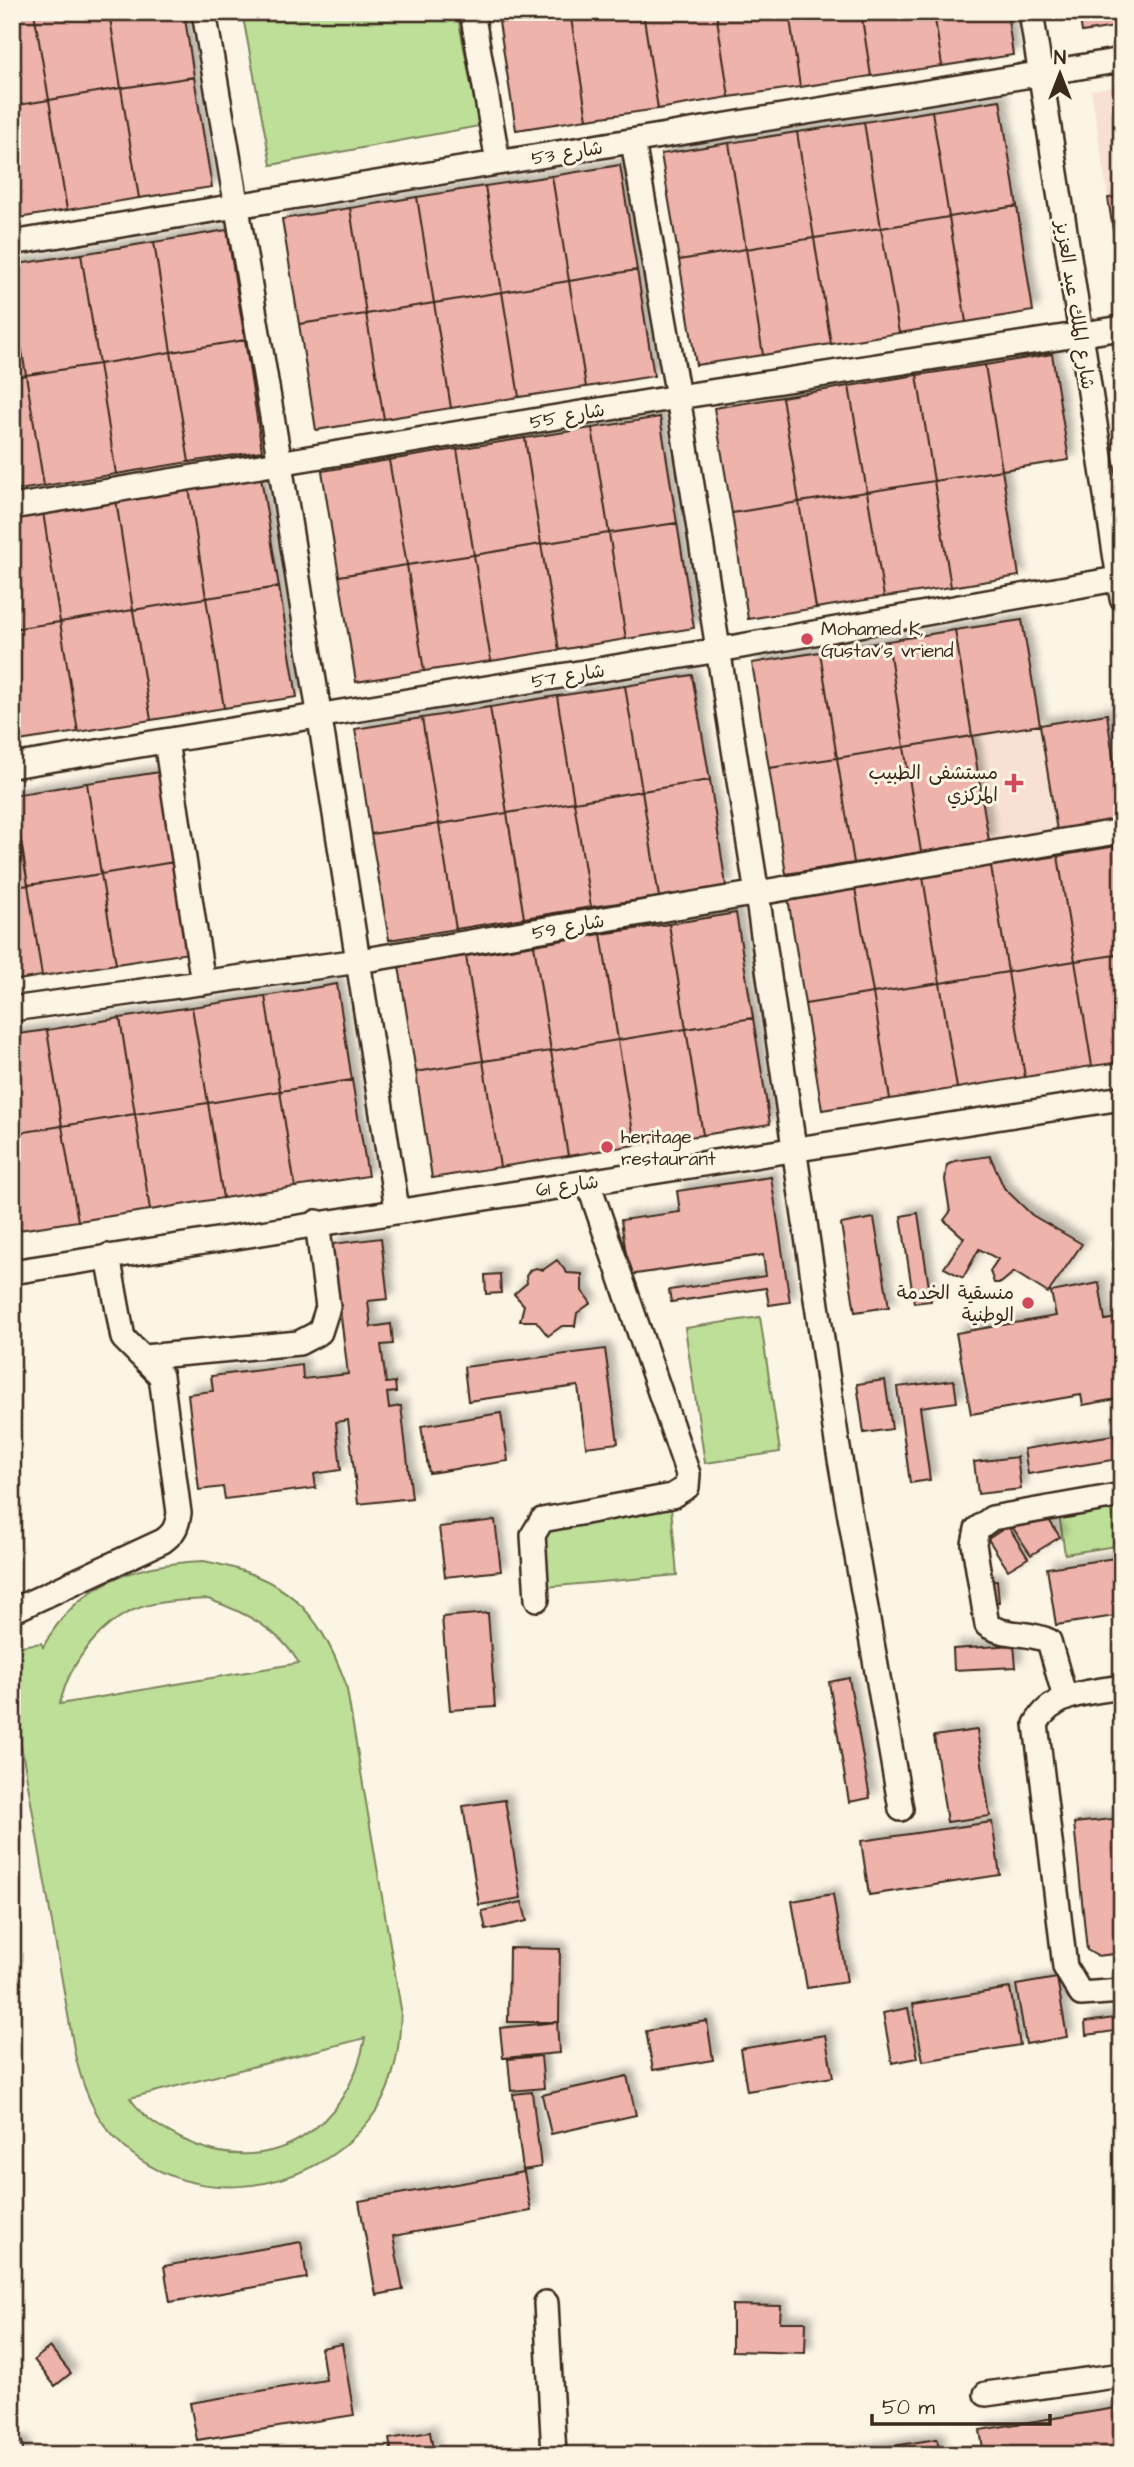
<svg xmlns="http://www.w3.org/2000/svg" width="1134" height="2467" font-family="'Architects Daughter','Playpen Sans Arabic',sans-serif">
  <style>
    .built { fill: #f8e1d4 }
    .green { fill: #bedf98; stroke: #7c845b; stroke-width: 2; fill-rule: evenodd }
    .building { fill: #eeb3ab; stroke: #3b2a1e; stroke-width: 2; filter: url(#shadow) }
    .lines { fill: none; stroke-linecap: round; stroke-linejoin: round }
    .minor-casing { stroke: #3b2a1e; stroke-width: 28 }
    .minor { stroke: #fcf5e5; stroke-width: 23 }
    .poi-dot { fill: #d1495b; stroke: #fcf5e5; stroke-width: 2.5 }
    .labels { text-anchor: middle; stroke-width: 6; stroke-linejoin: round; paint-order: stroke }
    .street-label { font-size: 19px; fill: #3b2a1e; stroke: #fcf5e5 }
    .poi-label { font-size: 19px; fill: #3b2a1e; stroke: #fcf5e5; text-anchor: start }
  </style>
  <defs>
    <filter id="shadow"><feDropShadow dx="6" dy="-6" stdDeviation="3.5" flood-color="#0004"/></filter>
  </defs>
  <rect width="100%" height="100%" fill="#fcf5e5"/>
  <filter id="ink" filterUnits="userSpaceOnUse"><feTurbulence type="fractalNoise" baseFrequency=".0143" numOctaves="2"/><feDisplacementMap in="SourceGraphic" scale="14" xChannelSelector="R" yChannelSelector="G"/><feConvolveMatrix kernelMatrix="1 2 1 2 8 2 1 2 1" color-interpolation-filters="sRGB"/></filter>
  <g filter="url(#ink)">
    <path class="built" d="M 1122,85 L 1122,196 L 1108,198 L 1091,90 Z
      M 1040,725 L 1057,831 L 989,841 L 972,736 Z"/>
    <path class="green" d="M 242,12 L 457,12 L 479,126 L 271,165 Z
      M 760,1317 L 780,1452 L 705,1463 L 685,1328 Z
      M 1122,1498 L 1122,1545 L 1065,1554 L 1058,1508 Z
      M 671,1507 L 677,1575 L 535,1588 L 529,1520 Z
      M 204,1561 C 285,1577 317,1606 346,1684 L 401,2009 C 400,2043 396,2081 376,2111 C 312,2205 160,2217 97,2114 C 86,2095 80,2076 75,2055 L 12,1693 L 12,1647 L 41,1643 L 43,1647 C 78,1582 134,1564 204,1561 ZM 208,1599 C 244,1612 279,1629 299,1663 L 60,1704 C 69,1662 105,1615 149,1605 C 168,1600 188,1600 208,1599 ZM 365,2038 C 349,2127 271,2182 184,2140 C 162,2129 144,2119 130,2098 Z"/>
    <path class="building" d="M 12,12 L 34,12 L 49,100 L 12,106 Z
      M 34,12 L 109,12 L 121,88 L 49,100 Z
      M 109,12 L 184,12 L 194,77 L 121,88 Z
      M 498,12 L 564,12 L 499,22 Z
      M 570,12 L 643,12 L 658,109 L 587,119 Z
      M 570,12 L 587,119 L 516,130 L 499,22 Z
      M 643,12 L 716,12 L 729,97 L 658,109 Z
      M 716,12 L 789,12 L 800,87 L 729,97 Z
      M 789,12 L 861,12 L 871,76 L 800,87 Z
      M 861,12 L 934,12 L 942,66 L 871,76 Z
      M 934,12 L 1007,12 L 1013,55 L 942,66 Z
      M 1079,12 L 1122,12 L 1122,26 L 1082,32 Z
      M 194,77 L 212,187 L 139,198 L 121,88 Z
      M 121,88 L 139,198 L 67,210 L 49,100 Z
      M 49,100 L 67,210 L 12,219 L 12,106 Z
      M 1000,100 L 1017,206 L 949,217 L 932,111 Z
      M 932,111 L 949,217 L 881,228 L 864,122 Z
      M 864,122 L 881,228 L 814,238 L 797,132 Z
      M 797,132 L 814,238 L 746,249 L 729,143 Z
      M 729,143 L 746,249 L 679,260 L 661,154 Z
      M 620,165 L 637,270 L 569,281 L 552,176 Z
      M 552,176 L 569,281 L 502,292 L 485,186 Z
      M 485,186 L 502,292 L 434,303 L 417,197 Z
      M 1122,196 L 1122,288 L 1108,198 Z
      M 417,197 L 434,303 L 366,314 L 350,208 Z
      M 1017,206 L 1033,311 L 966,322 L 949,217 Z
      M 350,208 L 366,314 L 299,324 L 282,219 Z
      M 949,217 L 966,322 L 899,333 L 881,228 Z
      M 881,228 L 899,333 L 831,344 L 814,238 Z
      M 227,230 L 245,340 L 171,352 L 154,242 Z
      M 814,238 L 831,344 L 763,355 L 746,249 Z
      M 154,242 L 171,352 L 99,364 L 81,254 Z
      M 746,249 L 763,355 L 696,365 L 679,260 Z
      M 81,254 L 99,364 L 26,375 L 12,292 L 12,265 Z
      M 637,270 L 654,376 L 586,387 L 569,281 Z
      M 569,281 L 586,387 L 519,397 L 502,292 Z
      M 12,292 L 26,375 L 12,378 Z
      M 502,292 L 519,397 L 451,408 L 434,303 Z
      M 434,303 L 451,408 L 384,419 L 366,314 Z
      M 366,314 L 384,419 L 316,430 L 299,324 Z
      M 245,340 L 262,451 L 189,462 L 171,352 Z
      M 171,352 L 189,462 L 116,474 L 99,364 Z
      M 1052,354 L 1069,460 L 1002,470 L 985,365 Z
      M 99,364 L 116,474 L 44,486 L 26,375 Z
      M 985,365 L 1002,470 L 934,481 L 917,375 Z
      M 26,375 L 44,486 L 12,491 L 12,378 Z
      M 917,375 L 934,481 L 867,492 L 849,386 Z
      M 849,386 L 867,492 L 799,502 L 782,397 Z
      M 782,397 L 799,502 L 732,513 L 714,408 Z
      M 660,417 L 677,523 L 609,533 L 592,428 Z
      M 592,428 L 609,533 L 541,544 L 525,438 Z
      M 525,438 L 541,544 L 474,555 L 457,449 Z
      M 457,449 L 474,555 L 407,565 L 389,460 Z
      M 389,460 L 407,565 L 339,576 L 322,471 Z
      M 1002,470 L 1019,576 L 951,587 L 934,481 Z
      M 261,477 L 279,587 L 206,598 L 189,488 Z
      M 934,481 L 951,587 L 884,597 L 867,492 Z
      M 189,488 L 206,598 L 133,610 L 116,500 Z
      M 867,492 L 884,597 L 816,608 L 799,502 Z
      M 116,500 L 133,610 L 60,622 L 43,512 Z
      M 799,502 L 816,608 L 748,619 L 732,513 Z
      M 43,512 L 60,622 L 12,629 L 12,516 Z
      M 677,523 L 694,628 L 626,639 L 609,533 Z
      M 609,533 L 626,639 L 559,650 L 541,544 Z
      M 541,544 L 559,650 L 491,661 L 474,555 Z
      M 474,555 L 491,661 L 424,671 L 407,565 Z
      M 407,565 L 424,671 L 356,682 L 339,576 Z
      M 279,587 L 297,697 L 224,708 L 206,598 Z
      M 206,598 L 224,708 L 151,720 L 133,610 Z
      M 133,610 L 151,720 L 78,732 L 60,622 Z
      M 1022,620 L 1040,725 L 972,736 L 955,630 Z
      M 60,622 L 78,732 L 12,742 L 12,629 Z
      M 955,630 L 972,736 L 904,747 L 888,641 Z
      M 888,641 L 904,747 L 837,758 L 820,652 Z
      M 820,652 L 837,758 L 769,768 L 752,663 Z
      M 692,675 L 710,780 L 642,791 L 625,686 Z
      M 625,686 L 642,791 L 574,802 L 557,696 Z
      M 557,696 L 574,802 L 507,813 L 490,707 Z
      M 490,707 L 507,813 L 439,824 L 422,718 Z
      M 1107,714 L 1122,821 L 1057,831 L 1040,725 Z
      M 422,718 L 439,824 L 371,834 L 355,729 Z
      M 972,736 L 989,841 L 921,852 L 904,747 Z
      M 904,747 L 921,852 L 854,863 L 837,758 Z
      M 837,758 L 854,863 L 786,874 L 769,768 Z
      M 160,772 L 174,862 L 101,874 L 87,783 Z
      M 710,780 L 726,886 L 659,897 L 642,791 Z
      M 87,783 L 101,874 L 28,885 L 14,795 Z
      M 642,791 L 659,897 L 591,907 L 574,802 Z
      M 12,795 L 28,885 L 12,888 Z
      M 574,802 L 591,907 L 524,918 L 507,813 Z
      M 507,813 L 524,918 L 456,929 L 439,824 Z
      M 439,824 L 456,929 L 389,940 L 371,834 Z
      M 1122,845 L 1122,954 L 1075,961 L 1058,856 Z
      M 1058,856 L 1075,961 L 1008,972 L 991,866 Z
      M 174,862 L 189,953 L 116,964 L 101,874 Z
      M 991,866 L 1008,972 L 940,983 L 923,877 Z
      M 101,874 L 116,964 L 42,976 L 28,885 Z
      M 923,877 L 940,983 L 873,993 L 855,888 Z
      M 28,885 L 42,976 L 12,981 L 12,888 Z
      M 855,888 L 873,993 L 805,1004 L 788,898 Z
      M 736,913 L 753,1018 L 686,1029 L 669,924 Z
      M 669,924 L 686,1029 L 618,1040 L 601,934 Z
      M 601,934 L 618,1040 L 551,1051 L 534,945 Z
      M 534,945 L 551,1051 L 483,1061 L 466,956 Z
      M 1122,954 L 1122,1062 L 1092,1066 L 1075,961 Z
      M 466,956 L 483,1061 L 416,1072 L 399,966 Z
      M 1075,961 L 1092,1066 L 1025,1077 L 1008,972 Z
      M 1008,972 L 1025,1077 L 957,1088 L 940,983 Z
      M 940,983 L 957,1088 L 890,1099 L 873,993 Z
      M 337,984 L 352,1080 L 280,1091 L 265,996 Z
      M 873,993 L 890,1099 L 822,1110 L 805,1004 Z
      M 265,996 L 280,1091 L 208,1103 L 192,1007 Z
      M 192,1007 L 208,1103 L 135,1114 L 120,1018 Z
      M 120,1018 L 135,1114 L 62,1126 L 47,1030 Z
      M 753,1018 L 770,1124 L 703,1135 L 686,1029 Z
      M 686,1029 L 703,1135 L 635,1145 L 618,1040 Z
      M 47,1030 L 62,1126 L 12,1134 L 12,1035 Z
      M 618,1040 L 635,1145 L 568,1156 L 551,1051 Z
      M 551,1051 L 568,1156 L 500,1167 L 483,1061 Z
      M 483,1061 L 500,1167 L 432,1178 L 416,1072 Z
      M 352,1080 L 368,1176 L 295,1187 L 280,1091 Z
      M 280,1091 L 295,1187 L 223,1198 L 208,1103 Z
      M 208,1103 L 223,1198 L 150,1210 L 135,1114 Z
      M 135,1114 L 150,1210 L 78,1221 L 62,1126 Z
      M 62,1126 L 78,1221 L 12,1231 L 12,1134 Z
      M 990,1156 L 1004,1188 L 1032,1215 L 1082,1244 L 1048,1293 L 1014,1272 L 1001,1283 L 994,1283 L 990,1271 L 998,1259 L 979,1249 L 963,1278 L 944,1268 L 964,1238 L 944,1220 L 950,1212 L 945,1180 L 947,1165 L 955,1161 Z
      M 771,1177 L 790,1302 L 769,1305 L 766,1288 L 671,1302 L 669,1290 L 766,1276 L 763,1255 L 629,1275 L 621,1220 L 680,1212 L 677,1191 Z
      M 918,1213 L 931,1301 L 914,1303 L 901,1216 Z
      M 874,1218 L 889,1307 L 855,1312 L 841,1224 Z
      M 381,1238 L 388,1299 L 368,1301 L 371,1327 L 391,1324 L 393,1344 L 381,1345 L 386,1383 L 395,1382 L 396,1392 L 387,1393 L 389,1408 L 401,1406 L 412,1498 L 358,1504 L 348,1420 L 336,1422 L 341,1470 L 314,1474 L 316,1488 L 225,1499 L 223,1487 L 199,1490 L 188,1394 L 213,1391 L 211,1376 L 302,1365 L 303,1379 L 348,1374 L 332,1244 Z
      M 557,1260 L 567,1273 L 582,1274 L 582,1291 L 591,1303 L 577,1313 L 575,1326 L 562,1326 L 548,1336 L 536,1321 L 520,1321 L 524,1305 L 514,1294 L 527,1283 L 526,1276 L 530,1270 L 536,1268 L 543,1270 Z
      M 500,1274 L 501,1293 L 486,1294 L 485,1275 Z
      M 1099,1283 L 1105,1320 L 1122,1317 L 1122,1398 L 1083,1405 L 1081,1395 L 971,1414 L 956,1333 L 1056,1316 L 1051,1292 Z
      M 605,1349 L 618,1443 L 586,1447 L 578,1386 L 468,1401 L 464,1367 Z
      M 885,1380 L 892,1429 L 864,1433 L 857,1384 Z
      M 954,1380 L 957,1402 L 920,1407 L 930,1480 L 910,1483 L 897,1387 Z
      M 501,1413 L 508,1461 L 429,1473 L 421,1426 Z
      M 1114,1435 L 1118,1459 L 1028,1474 L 1024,1449 Z
      M 1017,1457 L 1021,1489 L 978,1494 L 974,1462 Z
      M 1038,1503 L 1060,1537 L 1031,1555 L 1009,1522 Z
      M 495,1520 L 501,1571 L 445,1577 L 439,1527 Z
      M 1008,1526 L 1028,1558 L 1008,1570 L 988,1539 Z
      M 1122,1557 L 1122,1615 L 1056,1625 L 1047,1568 Z
      M 997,1580 L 999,1602 L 975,1603 L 974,1582 Z
      M 488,1613 L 495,1707 L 450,1710 L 442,1617 Z
      M 1014,1645 L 1016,1667 L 954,1670 L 953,1649 Z
      M 849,1678 L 870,1798 L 849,1802 L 829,1682 Z
      M 977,1730 L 990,1816 L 947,1822 L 934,1736 Z
      M 505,1800 L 521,1898 L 479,1905 L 463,1806 Z
      M 1122,1818 L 1122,1953 L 1097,1956 L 1087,1950 L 1074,1823 Z
      M 992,1822 L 1000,1875 L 869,1895 L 861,1841 Z
      M 833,1894 L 847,1982 L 807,1988 L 792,1901 Z
      M 522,1902 L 527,1921 L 486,1930 L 482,1911 Z
      M 509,1948 L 560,1949 L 559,2022 L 508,2022 Z
      M 1057,1978 L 1067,2037 L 1026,2044 L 1016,1985 Z
      M 1010,1988 L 1020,2045 L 923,2061 L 913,2004 Z
      M 908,2008 L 918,2058 L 892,2063 L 883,2013 Z
      M 1122,2017 L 1122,2030 L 1086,2035 L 1085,2022 Z
      M 707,2021 L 713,2060 L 653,2070 L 646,2031 Z
      M 557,2022 L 559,2053 L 503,2058 L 500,2028 Z
      M 825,2035 L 833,2077 L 747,2091 L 740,2049 Z
      M 541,2056 L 544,2088 L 511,2091 L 508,2059 Z
      M 627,2076 L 636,2115 L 551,2134 L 542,2095 Z
      M 532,2092 L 541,2167 L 523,2170 L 513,2094 Z
      M 524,2172 L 531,2211 L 393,2236 L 403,2290 L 376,2295 L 359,2201 Z
      M 301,2242 L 307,2278 L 170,2302 L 164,2266 Z
      M 732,2305 L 781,2306 L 780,2322 L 806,2322 L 805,2353 L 732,2351 Z
      M 342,2344 L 354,2415 L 197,2440 L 190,2403 L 326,2380 L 321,2348 Z
      M 50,2347 L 71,2373 L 55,2386 L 34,2360 Z
      M 1122,2407 L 1122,2452 L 984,2455 L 980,2430 Z
      M 430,2432 L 434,2455 L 392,2455 L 389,2439 Z
      M 937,2439 L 940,2455 L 838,2455 Z
      M 22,2442 L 24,2455 L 12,2455 L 12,2444 Z"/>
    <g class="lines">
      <g class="minor-casing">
        <path id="minor" d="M 204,12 L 280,464 L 397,1209
          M 472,12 L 498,162
          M 1031,12 L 1122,598
          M 633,142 L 678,397 L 757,894 L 837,1442 L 901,1809
          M 12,243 L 1122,60
          M 12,507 L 678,397 L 1122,328
          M 166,741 L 203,983
          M 12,766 L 719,650 L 1122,578
          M 12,1009 L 359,961 L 1122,831
          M 12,1272 C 382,1212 752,1159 1122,1098
          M 144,1357 L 299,1343 L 320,1332 L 328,1307 L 317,1222
          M 537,1599 L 533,1535 L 542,1520 L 672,1496 L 687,1487 L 688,1474 L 588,1182
          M 12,1611 L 163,1541 C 174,1533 177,1527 179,1513 L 161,1376 L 123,1338 L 108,1256
          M 1122,1687 C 1090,1692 1052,1693 1036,1724 L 1065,1967 L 1081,1994 L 1122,1991
          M 1065,1698 L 1049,1641 C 1029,1631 1005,1637 987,1625 L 974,1544 L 977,1529 L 992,1518 L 1122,1495
          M 546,2303 L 554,2455
          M 986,2394 L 1122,2375"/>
      </g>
      <use href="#minor" class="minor"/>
    </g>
  </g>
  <g class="poi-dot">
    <circle cx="807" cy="639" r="7"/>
    <path d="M1010.5 772.5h7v7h7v7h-7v7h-7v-7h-7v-7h7z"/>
    <circle cx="607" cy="1147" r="7"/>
    <circle cx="1028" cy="1303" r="7"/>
  </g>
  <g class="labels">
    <g class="street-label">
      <text transform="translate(567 152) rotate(-9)" y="7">شارع 53</text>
      <text transform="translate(1076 305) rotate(81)" y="7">شارع الملك عبد العزيز</text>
      <text transform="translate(567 415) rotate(-10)" y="7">شارع 55</text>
      <text transform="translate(568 675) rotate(-9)" y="7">شارع 57</text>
      <text transform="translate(568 926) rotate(-10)" y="7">شارع 59</text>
      <text transform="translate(567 1185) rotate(-8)" y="7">شارع 61</text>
    </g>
    <g class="poi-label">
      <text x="821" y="635">Mohamed K,<tspan x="821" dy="22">Gustav’s vriend</tspan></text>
      <text x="998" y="779" text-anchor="end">مستشفى الطبيب<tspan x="998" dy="22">المركزي</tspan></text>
      <text x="621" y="1143">heritage<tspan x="621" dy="22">restaurant</tspan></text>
      <text x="1014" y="1299" text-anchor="end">منسقية الخدمة<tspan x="1014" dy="22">الوطنية</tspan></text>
    </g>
  </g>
  <rect width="1134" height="2467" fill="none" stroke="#fcf5e5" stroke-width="42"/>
  <rect x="21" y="21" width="1092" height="2425" fill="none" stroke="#3b2a1e" stroke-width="2.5" filter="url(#ink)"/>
  <g transform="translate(1060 74)" stroke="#fcf5e5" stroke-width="5" paint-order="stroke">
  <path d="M0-5L12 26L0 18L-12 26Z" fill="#3b2a1e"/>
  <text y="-10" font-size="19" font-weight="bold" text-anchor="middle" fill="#3b2a1e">N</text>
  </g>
  <path d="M872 2414v10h178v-10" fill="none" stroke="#3b2a1e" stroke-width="3.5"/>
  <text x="882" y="2414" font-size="21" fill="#3b2a1e" stroke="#fcf5e5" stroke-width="5" paint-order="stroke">50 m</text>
</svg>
